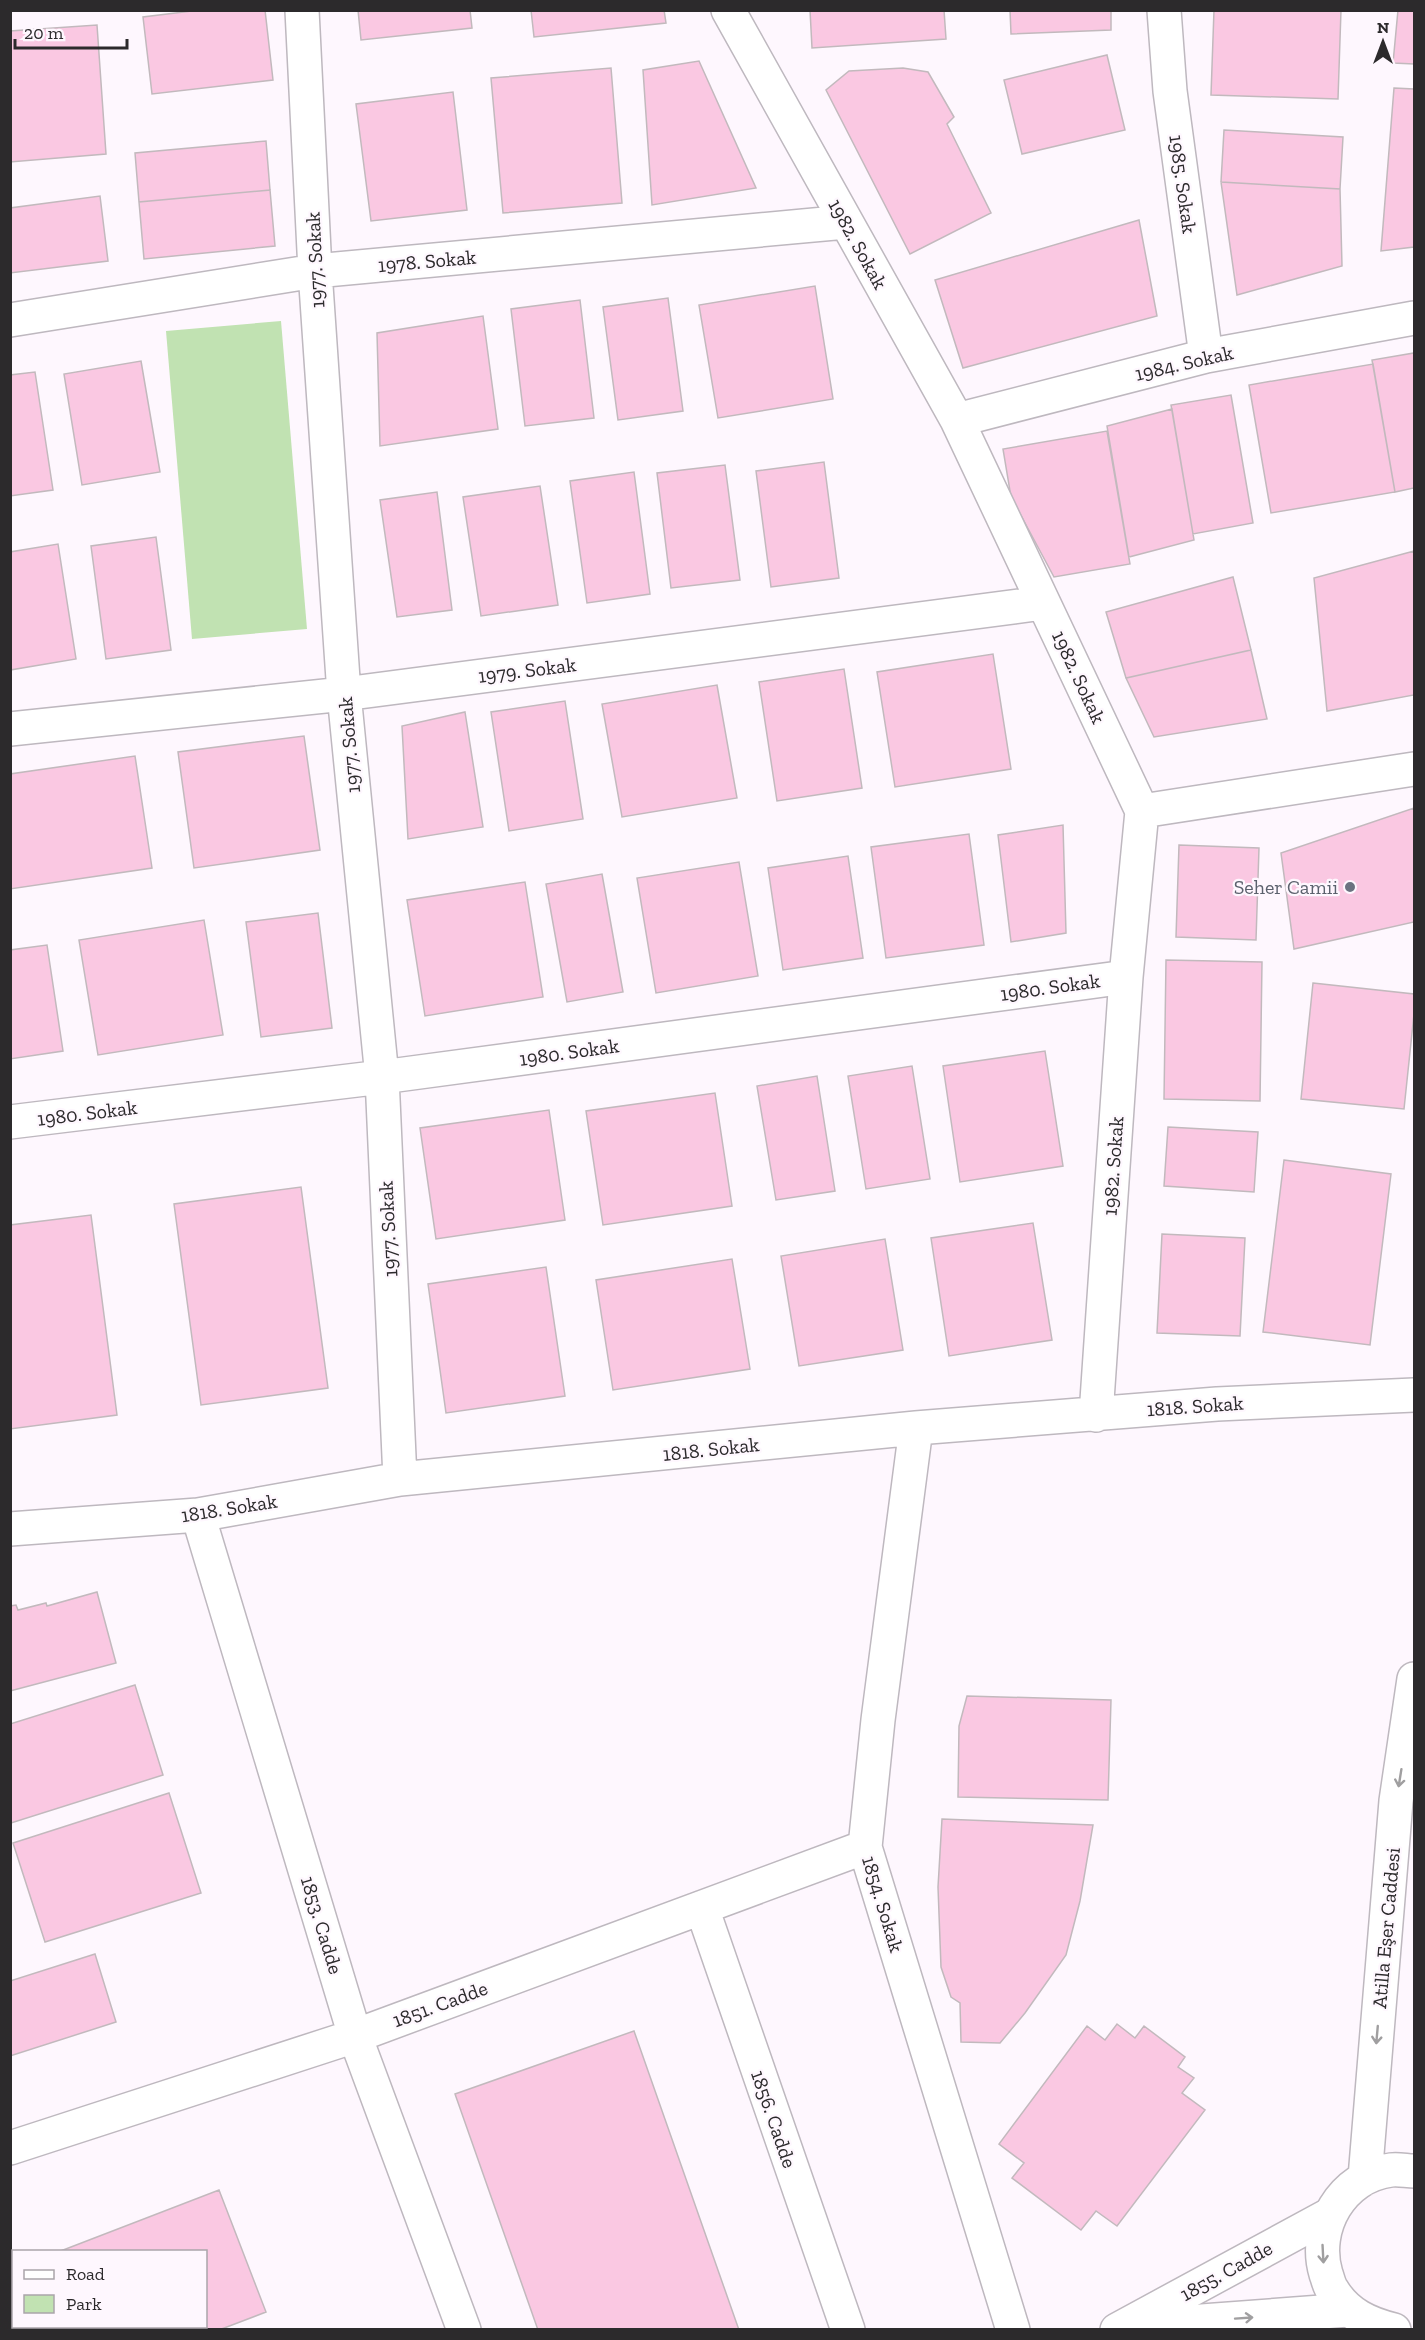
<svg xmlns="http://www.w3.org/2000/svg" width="1425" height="2340" font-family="'Zilla Slab',serif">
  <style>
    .green { fill: #c1e2b2 }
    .building { fill: #fac8e2; stroke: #c2b9bd; stroke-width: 1.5 }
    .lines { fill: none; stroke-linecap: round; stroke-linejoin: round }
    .minor-casing { stroke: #beb8bf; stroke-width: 36 }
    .secondary-casing { stroke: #beb8bf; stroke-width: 36 }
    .minor { stroke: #fff; stroke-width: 33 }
    .secondary { stroke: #fff; stroke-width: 33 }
    .oneway { stroke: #a09fa0 }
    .worship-dot { fill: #6b7280; stroke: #fef7fe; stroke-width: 2 }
    .labels { text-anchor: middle; stroke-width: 4.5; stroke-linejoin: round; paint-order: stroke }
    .street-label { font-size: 20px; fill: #2c2a2c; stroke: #fef7fe }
    .worship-label { font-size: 20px; fill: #5b616d; stroke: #fef7fe; text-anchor: end }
  </style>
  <rect width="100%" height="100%" fill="#fef7fe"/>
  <path class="green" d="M 281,321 L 307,629 L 192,639 L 166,331 Z"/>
  <path class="building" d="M 200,10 L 265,10 L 273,80 L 152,94 L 143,17 Z
    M 358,10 L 470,10 L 472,28 L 361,40 Z
    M 531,10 L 664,10 L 666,23 L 534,37 Z
    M 810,10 L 944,10 L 946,39 L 812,48 Z
    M 1010,10 L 1111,10 L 1111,30 L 1011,34 Z
    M 1214,10 L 1341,10 L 1338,99 L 1211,95 Z
    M 1398,10 L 1414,10 L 1414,64 L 1393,63 Z
    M 97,25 L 106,154 L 10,162 L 10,31 Z
    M 1107,55 L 1125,130 L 1022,154 L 1004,80 Z
    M 699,61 L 756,188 L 652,205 L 643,70 Z
    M 611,68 L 622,203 L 503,213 L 491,78 Z
    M 903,68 L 928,72 L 954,117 L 947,124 L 991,213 L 910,254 L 826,90 L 849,71 Z
    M 1394,88 L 1414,89 L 1414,247 L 1381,251 Z
    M 453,92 L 467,210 L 371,221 L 356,104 Z
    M 1224,130 L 1343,137 L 1340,189 L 1221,182 Z
    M 266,141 L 270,190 L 139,202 L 135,153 Z
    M 1221,182 L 1340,189 L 1342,266 L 1237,295 Z
    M 270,190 L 275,246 L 144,259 L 139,202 Z
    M 100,196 L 108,261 L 10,273 L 10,208 Z
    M 1139,220 L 1157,316 L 963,368 L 935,280 Z
    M 815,286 L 833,399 L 718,418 L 699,305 Z
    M 668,298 L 683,411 L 618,420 L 603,307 Z
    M 580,300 L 594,418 L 525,426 L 511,309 Z
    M 483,316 L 498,429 L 380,446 L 377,333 Z
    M 1414,353 L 1414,488 L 1395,492 L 1372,360 Z
    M 141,361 L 160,472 L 82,485 L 64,374 Z
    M 1373,364 L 1395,492 L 1271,513 L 1249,385 Z
    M 35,372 L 53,490 L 10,496 L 10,375 Z
    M 1231,395 L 1253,523 L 1193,534 L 1171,405 Z
    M 1172,409 L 1194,540 L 1129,557 L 1107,426 Z
    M 1107,431 L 1130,564 L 1054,577 L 1011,497 L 1003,449 Z
    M 824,462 L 839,578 L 771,587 L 756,471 Z
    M 725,465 L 740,580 L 671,588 L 657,473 Z
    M 634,472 L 650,594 L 587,603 L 570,481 Z
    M 540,486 L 558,605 L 481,616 L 463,497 Z
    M 437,492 L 452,610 L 397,617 L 380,500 Z
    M 156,537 L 171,650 L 106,659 L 91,546 Z
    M 58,544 L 76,659 L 10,670 L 10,552 Z
    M 1414,551 L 1414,695 L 1327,711 L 1314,578 Z
    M 1233,577 L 1251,650 L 1126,678 L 1106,612 Z
    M 1251,650 L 1267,719 L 1154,737 L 1126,678 Z
    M 993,654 L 1011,769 L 895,787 L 877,672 Z
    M 844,669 L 862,788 L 777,801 L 759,682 Z
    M 717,685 L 737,798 L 622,817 L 602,704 Z
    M 565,701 L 583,819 L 509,831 L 491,712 Z
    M 465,712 L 483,827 L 408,839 L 402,726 Z
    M 304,736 L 320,850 L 194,868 L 178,752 Z
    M 135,756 L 152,868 L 10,889 L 10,774 Z
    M 1414,808 L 1414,922 L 1294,949 L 1281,853 Z
    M 1063,825 L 1066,933 L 1011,942 L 998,835 Z
    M 969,834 L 984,945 L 886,958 L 871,847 Z
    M 1179,845 L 1259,848 L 1256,940 L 1176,937 Z
    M 848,856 L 863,958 L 783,970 L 768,868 Z
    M 739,862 L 758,976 L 656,993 L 637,878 Z
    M 602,874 L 623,992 L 567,1002 L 546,884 Z
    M 525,882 L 543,997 L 425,1016 L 407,900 Z
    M 318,913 L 332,1028 L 261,1037 L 246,922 Z
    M 204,920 L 223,1035 L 98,1055 L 79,940 Z
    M 47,945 L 63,1051 L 10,1059 L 10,950 Z
    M 1166,960 L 1262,962 L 1260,1101 L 1164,1099 Z
    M 1313,983 L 1414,994 L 1414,1014 L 1404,1109 L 1301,1099 Z
    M 1045,1051 L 1063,1166 L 960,1182 L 943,1066 Z
    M 912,1066 L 930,1179 L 866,1189 L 848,1076 Z
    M 817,1076 L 835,1191 L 776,1200 L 757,1086 Z
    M 715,1093 L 732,1206 L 603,1225 L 586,1111 Z
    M 549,1110 L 565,1220 L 436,1239 L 420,1128 Z
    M 1168,1127 L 1258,1132 L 1254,1192 L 1164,1186 Z
    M 1284,1160 L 1391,1174 L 1370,1345 L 1263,1332 Z
    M 301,1187 L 328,1388 L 201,1405 L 174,1204 Z
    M 91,1215 L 117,1415 L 10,1429 L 10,1225 Z
    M 1033,1223 L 1052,1340 L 949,1356 L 931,1238 Z
    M 1162,1234 L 1245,1238 L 1240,1336 L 1157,1333 Z
    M 885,1239 L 903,1350 L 799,1366 L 781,1256 Z
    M 732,1259 L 750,1369 L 613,1390 L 596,1280 Z
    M 546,1267 L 565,1396 L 446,1413 L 428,1284 Z
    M 97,1592 L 116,1663 L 10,1691 L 10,1606 L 16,1605 L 18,1610 L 46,1603 L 47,1606 Z
    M 135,1685 L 163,1775 L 11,1823 L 10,1724 Z
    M 967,1696 L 1111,1700 L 1108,1800 L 958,1797 L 959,1726 Z
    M 169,1793 L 201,1893 L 45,1942 L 13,1843 Z
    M 942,1819 L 1093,1825 L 1080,1901 L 1066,1955 L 1025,2013 L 1000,2043 L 961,2042 L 960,2003 L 951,1997 L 941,1967 L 938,1887 Z
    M 95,1954 L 116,2022 L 10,2056 L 10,1981 Z
    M 1117,2024 L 1135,2038 L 1144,2026 L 1185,2057 L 1178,2067 L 1194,2078 L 1182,2093 L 1205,2110 L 1117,2226 L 1096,2211 L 1081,2230 L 1012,2178 L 1024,2163 L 999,2144 L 1087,2026 L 1105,2040 Z
    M 634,2031 L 739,2330 L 538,2330 L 455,2094 Z
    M 219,2190 L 266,2312 L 219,2330 L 85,2330 L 83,2326 L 206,2326 L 206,2252 L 58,2252 Z"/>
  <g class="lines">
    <g class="minor-casing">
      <path id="minor" d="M 302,10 L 315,271 L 344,694 L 382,1077 L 400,1479
        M 728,10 L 957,420 L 1142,811 L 1126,977 L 1096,1415
        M 1164,10 L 1170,91 L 1206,356
        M 10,320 L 315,271 L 846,222
        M 957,420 L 1206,356 L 1414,318
        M 10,729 L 344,694 L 1043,603
        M 1142,811 L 1414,769
        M 10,1122 L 382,1077 L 1126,977
        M 916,1428 L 878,1720 L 865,1847 L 1013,2330
        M 198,1515 L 355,2036 L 464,2330
        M 10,1529 L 198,1515 L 400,1479 L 916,1428 L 1217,1404 L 1414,1395
        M 702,1908 L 848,2330
        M 10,2148 L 355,2036 L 865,1847
        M 1134,2326 L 1348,2310
        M 1117,2330 L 1329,2215"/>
    </g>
    <g class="secondary-casing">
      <path id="secondary" d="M 1365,2178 L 1396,1801 L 1414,1679
        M 1394,2330 C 1369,2324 1347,2314 1333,2291 C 1329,2286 1328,2279 1326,2274 C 1312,2228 1342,2176 1391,2170 C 1399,2169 1407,2171 1414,2171"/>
    </g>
    <use href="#minor" class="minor"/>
    <use href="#secondary" class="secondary"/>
  </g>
  <defs><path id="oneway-shaft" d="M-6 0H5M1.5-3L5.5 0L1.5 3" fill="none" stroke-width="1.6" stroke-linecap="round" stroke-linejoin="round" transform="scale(1.5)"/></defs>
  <g class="oneway">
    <use href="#oneway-shaft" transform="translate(1400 1778) rotate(99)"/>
    <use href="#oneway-shaft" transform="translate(1377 2035) rotate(95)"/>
    <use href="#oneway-shaft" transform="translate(1323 2254) rotate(87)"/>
    <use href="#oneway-shaft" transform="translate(1244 2318) rotate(-4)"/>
  </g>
  <circle class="worship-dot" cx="1350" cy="887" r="6"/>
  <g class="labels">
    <g class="street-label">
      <text transform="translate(1183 184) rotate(82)" y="7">1985. Sokak</text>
      <text transform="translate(858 244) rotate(61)" y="7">1982. Sokak</text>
      <text transform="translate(315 260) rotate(-93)" y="7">1977. Sokak</text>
      <text transform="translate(427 261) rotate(-5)" y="7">1978. Sokak</text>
      <text transform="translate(1184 363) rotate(-13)" y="7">1984. Sokak</text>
      <text transform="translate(527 670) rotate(-7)" y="7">1979. Sokak</text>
      <text transform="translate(1079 677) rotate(65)" y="7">1982. Sokak</text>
      <text transform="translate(349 745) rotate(-95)" y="7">1977. Sokak</text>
      <text transform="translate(1050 987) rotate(-8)" y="7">1980. Sokak</text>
      <text transform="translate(569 1052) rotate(-8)" y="7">1980. Sokak</text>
      <text transform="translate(87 1113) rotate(-7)" y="7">1980. Sokak</text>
      <text transform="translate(1113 1166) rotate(-86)" y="7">1982. Sokak</text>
      <text transform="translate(388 1229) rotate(-93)" y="7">1977. Sokak</text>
      <text transform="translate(1195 1406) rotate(-4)" y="7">1818. Sokak</text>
      <text transform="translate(711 1449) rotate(-6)" y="7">1818. Sokak</text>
      <text transform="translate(229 1508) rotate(-9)" y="7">1818. Sokak</text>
      <text transform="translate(883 1904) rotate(73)" y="7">1854. Sokak</text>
      <text transform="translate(322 1925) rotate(73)" y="7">1853. Cadde</text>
      <text transform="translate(1386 1928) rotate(-85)" y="7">Atilla Eşer Caddesi</text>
      <text transform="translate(440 2004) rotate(-20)" y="7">1851. Cadde</text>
      <text transform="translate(774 2119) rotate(71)" y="7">1856. Cadde</text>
      <text transform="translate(1226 2271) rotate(-29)" y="7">1855. Cadde</text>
    </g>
    <g class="worship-label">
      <text x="1338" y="894">Seher Camii</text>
    </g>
  </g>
  <rect width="1425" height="2340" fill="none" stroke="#2c2a2c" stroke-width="24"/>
  <rect x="12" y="2250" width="195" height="78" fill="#fef7fe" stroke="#aaa5aa" stroke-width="1.5"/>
  <rect x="24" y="2270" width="30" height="9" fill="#ffffff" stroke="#aaa5aa" stroke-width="1.5"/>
  <text x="66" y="2280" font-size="18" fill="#2c2a2c">Road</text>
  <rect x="24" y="2295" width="30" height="18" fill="#c1e2b2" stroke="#aaa5aa" stroke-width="1.5"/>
  <text x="66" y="2310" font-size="18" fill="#2c2a2c">Park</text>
  <g transform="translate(1383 42)" stroke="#fef7fe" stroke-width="4.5" paint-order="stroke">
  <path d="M0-4.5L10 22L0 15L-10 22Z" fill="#2c2a2c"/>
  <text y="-9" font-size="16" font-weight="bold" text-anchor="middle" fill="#2c2a2c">N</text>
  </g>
  <path d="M15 39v9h112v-9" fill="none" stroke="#2c2a2c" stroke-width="3"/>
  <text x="24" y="39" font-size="18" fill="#2c2a2c" stroke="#fef7fe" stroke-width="4.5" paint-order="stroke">20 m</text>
</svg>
